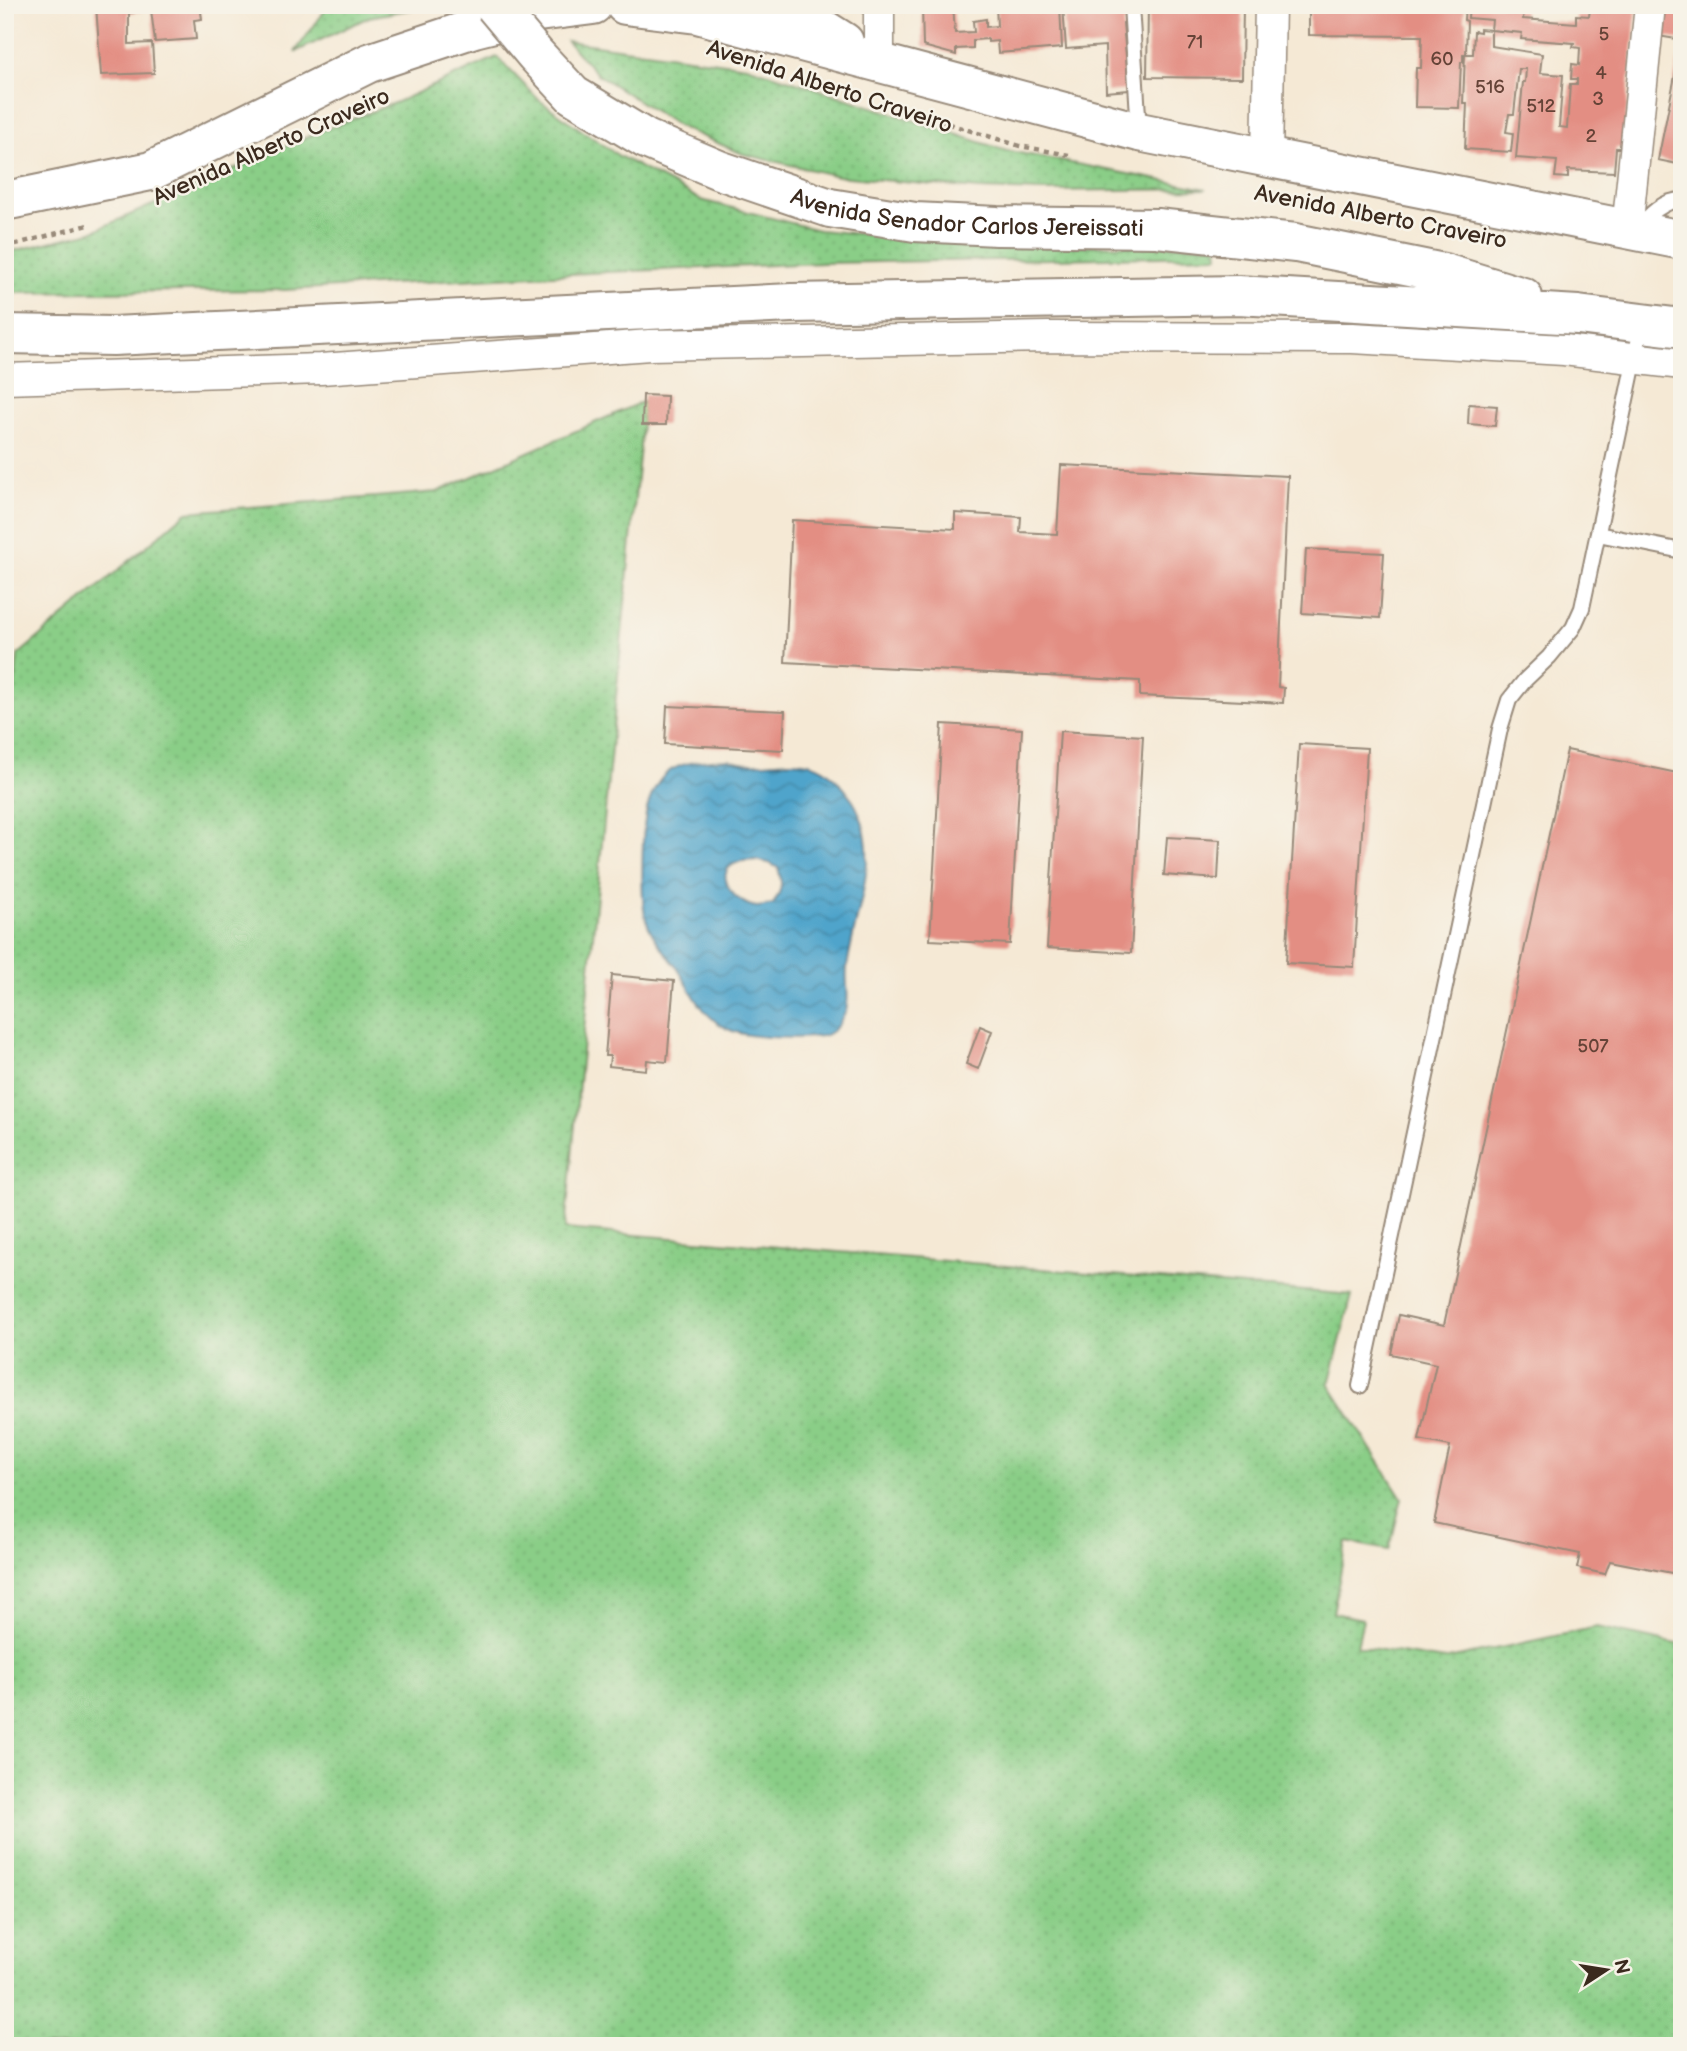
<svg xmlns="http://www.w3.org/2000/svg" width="1687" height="2051" font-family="'Balsamiq Sans',sans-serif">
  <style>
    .grass { fill: url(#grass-dots); stroke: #627c52; stroke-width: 2 }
    .water { fill: url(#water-waves); stroke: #456774; stroke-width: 2; fill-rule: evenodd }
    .building { fill: #e38e83 }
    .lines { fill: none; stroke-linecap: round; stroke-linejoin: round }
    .lane-casing { stroke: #988a7a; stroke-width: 18 }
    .street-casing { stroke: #988a7a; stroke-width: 33 }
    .primary-casing { stroke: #988a7a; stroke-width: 42 }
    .path { stroke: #988a7a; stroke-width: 4.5; stroke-dasharray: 5 5; stroke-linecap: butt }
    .lane { stroke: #fff; stroke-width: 14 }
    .street { stroke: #fff; stroke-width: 30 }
    .primary { stroke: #fff; stroke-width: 38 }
    .primary-bridge-casing { stroke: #988a7a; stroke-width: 42; stroke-linecap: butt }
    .primary-bridge { stroke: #fff; stroke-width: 38 }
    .labels { text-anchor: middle; stroke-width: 5; stroke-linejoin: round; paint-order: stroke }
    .number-label { font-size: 19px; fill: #654337 }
    .street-label { font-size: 23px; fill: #3b2a1e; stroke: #f7f3e8 }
  </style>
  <defs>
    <pattern id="grass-dots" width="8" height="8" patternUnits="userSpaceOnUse" patternTransform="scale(1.75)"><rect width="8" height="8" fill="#8ace87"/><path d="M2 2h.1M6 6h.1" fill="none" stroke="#78b174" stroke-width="1.8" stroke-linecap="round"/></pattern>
    <pattern id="water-waves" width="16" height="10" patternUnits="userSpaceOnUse" patternTransform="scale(1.75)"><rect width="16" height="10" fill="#4fa4cb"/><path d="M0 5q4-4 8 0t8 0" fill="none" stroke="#4386a4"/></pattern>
  </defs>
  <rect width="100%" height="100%" fill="#f7f3e8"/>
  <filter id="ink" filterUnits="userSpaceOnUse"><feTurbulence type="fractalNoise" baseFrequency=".0143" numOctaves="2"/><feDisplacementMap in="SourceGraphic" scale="14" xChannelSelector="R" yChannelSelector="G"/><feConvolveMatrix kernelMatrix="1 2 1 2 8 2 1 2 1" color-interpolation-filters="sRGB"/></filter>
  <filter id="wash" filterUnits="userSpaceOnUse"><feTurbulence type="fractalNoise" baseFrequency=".00686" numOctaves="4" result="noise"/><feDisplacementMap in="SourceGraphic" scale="28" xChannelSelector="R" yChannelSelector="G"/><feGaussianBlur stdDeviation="1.57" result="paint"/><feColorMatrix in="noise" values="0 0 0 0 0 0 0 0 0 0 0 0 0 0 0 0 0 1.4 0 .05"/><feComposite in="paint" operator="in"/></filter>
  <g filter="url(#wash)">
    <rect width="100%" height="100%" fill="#f5e9d5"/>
    <path class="grass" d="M 329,5 L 434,5 L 369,17 L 295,52 Z
      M 567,41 L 747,66 L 1004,150 L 1206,189 L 1042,191 L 979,189 L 838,176 L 743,154 L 678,126 L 597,74 Z
      M 497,57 L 539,100 L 584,132 L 619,156 L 701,200 L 819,230 L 991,246 L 1217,245 L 1218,256 L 824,263 L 607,272 L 285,290 L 5,293 L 5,253 L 91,232 L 321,131 L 397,102 Z
      M 642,402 L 644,404 L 565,1229 L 1352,1295 L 1329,1384 L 1402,1498 L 1389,1550 L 1346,1542 L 1333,1613 L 1363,1619 L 1357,1646 L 1444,1660 L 1597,1627 L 1682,1645 L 1682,2046 L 5,2046 L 5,771 L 18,655 L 187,512 L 437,492 Z"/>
    <path class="water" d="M 729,759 C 761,772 802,748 830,774 C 852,793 865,818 867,847 C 869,887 852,928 847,968 C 845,981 850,997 846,1010 C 842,1021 835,1033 822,1036 C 799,1039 748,1039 728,1029 C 704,1018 693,994 681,974 C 669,954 650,939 645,915 C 641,897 642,839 645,820 C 647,804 654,784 667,773 C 683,760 709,760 729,759 ZM 756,860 L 769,863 L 778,868 C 783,883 782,891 773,904 C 768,905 762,907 757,907 C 735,905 709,871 739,862 C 744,860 750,861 756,860 Z"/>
    <g id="blocks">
      <path class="building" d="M 96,5 L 151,5 L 151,8 L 200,5 L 202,19 L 194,20 L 196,39 L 155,42 L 151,10 L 129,13 L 129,44 L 152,43 L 154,73 L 101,75 Z
        M 922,5 L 953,5 L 955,33 L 974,32 L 973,21 L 986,19 L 986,27 L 997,26 L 996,5 L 1060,5 L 1062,48 L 998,53 L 997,41 L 988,42 L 988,39 L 973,40 L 973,48 L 956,49 L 956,55 L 923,46 Z
        M 1063,5 L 1127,5 L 1128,22 L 1123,23 L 1129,90 L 1106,92 L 1105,46 L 1066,49 Z
        M 1148,5 L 1243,5 L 1242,78 L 1147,77 Z
        M 1309,5 L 1465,5 L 1464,20 L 1467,21 L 1466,54 L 1473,54 L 1474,31 L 1480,32 L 1480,29 L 1491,30 L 1491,46 L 1542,54 L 1540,73 L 1563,75 L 1559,127 L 1567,128 L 1570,84 L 1577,84 L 1577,79 L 1571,79 L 1572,64 L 1579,65 L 1580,48 L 1573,47 L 1574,43 L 1521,39 L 1522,33 L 1491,30 L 1492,20 L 1468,18 L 1469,5 L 1519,5 L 1518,9 L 1524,10 L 1523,19 L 1576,23 L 1576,15 L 1589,16 L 1591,5 L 1637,5 L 1623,148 L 1616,148 L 1614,172 L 1568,170 L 1568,178 L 1555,177 L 1557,161 L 1516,158 L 1523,82 L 1525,82 L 1526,69 L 1519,69 L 1514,114 L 1509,114 L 1506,132 L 1513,133 L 1511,152 L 1465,149 L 1467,103 L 1463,103 L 1465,54 L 1466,54 L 1463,54 L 1463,62 L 1461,62 L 1459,108 L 1415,107 L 1416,68 L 1421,68 L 1422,36 L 1309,35 Z
        M 1661,5 L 1682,5 L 1682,40 L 1658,36 Z
        M 1681,46 L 1682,46 L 1682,165 L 1658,160 Z
        M 643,395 L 667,396 L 666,425 L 642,425 Z
        M 1469,404 L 1497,406 L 1495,426 L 1468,424 Z
        M 1061,465 L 1288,476 L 1278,687 L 1284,688 L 1283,703 L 1140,696 L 1140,681 L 785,662 L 792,520 L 955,529 L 955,513 L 1021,517 L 1020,532 L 1057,534 Z
        M 1306,549 L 1384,553 L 1380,618 L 1302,613 Z
        M 667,706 L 785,711 L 783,750 L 665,744 Z
        M 942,724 L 1022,729 L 1010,944 L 930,940 Z
        M 1060,731 L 1143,736 L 1131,953 L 1047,948 Z
        M 1299,744 L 1367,748 L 1354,967 L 1286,963 Z
        M 1567,750 L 1682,774 L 1682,1575 L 1610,1561 L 1605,1574 L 1577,1568 L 1580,1554 L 1434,1523 L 1450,1446 L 1419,1440 L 1436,1364 L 1391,1354 L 1399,1315 L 1444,1325 Z
        M 1167,837 L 1220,840 L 1218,879 L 1164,875 Z
        M 612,975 L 674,981 L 667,1062 L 647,1060 L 646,1070 L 609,1066 L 610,1056 L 605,1056 Z
        M 980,1026 L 992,1031 L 978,1069 L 966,1064 Z"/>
    </g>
  </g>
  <g filter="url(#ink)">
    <use href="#blocks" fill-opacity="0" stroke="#988a7a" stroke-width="2"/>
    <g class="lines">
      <g class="lane-casing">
        <path id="lane" d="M 1131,5 L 1139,131
          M 1638,229 C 1649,215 1663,200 1682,200
          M 1598,534 L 1682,551
          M 1360,1386 L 1500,729 L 1509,700 L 1525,680 L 1549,657 L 1573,628 L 1582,608 L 1642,324"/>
      </g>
      <g class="street-casing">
        <path id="street" d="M 879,5 L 879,63
          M 1267,158 L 1270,5
          M 1627,230 L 1650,5
          M 5,379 L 321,369 L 650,345 L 1048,337 L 1352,338 L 1564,350 L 1682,364"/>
      </g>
      <g class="primary-casing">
        <path id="primary" d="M 625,5 L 697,14 L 1139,132 L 1682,240
          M 785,5 L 844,42
          M 5,201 L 151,171 L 369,63 L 474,28 L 538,12 L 593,5
          M 1157,228 L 1296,243 L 1444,273 L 1523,297
          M 5,334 L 113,336 L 792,303 L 1238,295 L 1578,315 L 1682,328"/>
      </g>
      <path class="path" d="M 939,121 L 1020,146 L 1069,155
        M 5,247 L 92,224"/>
      <use href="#lane" class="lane"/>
      <use href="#street" class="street"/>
      <use href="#primary" class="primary"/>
      <g class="primary-bridge-casing">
        <g id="primary-bridge">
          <path id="s1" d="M 494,5 L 535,54 L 573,95 L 646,139 L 719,170 L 830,208 L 915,222 L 997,226 L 1157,228"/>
        </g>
      </g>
      <use href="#primary-bridge" class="primary-bridge"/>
    </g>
  </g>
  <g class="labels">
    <g class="number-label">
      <text x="1604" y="40">5</text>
      <text x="1195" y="48">71</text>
      <text x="1442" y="65">60</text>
      <text x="1601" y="79">4</text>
      <text x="1490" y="93">516</text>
      <text x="1598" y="105">3</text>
      <text x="1541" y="112">512</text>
      <text x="1591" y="142">2</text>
      <text x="1593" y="1052">507</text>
    </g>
    <g class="street-label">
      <text transform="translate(830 86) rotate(18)" y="8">Avenida Alberto Craveiro</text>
      <text transform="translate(271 146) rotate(-24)" y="8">Avenida Alberto Craveiro</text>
      <text dy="8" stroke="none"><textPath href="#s1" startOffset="539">Avenida Senador Carlos Jereissati</textPath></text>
      <text transform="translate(1381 216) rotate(11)" y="8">Avenida Alberto Craveiro</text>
    </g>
  </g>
  <rect width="1687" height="2051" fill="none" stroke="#f7f3e8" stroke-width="28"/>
  <g transform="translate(1606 1970) rotate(78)" stroke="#f7f3e8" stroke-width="5" paint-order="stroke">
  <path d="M0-5L12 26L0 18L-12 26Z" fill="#3b2a1e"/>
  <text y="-10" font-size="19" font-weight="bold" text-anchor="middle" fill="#3b2a1e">N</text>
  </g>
</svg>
